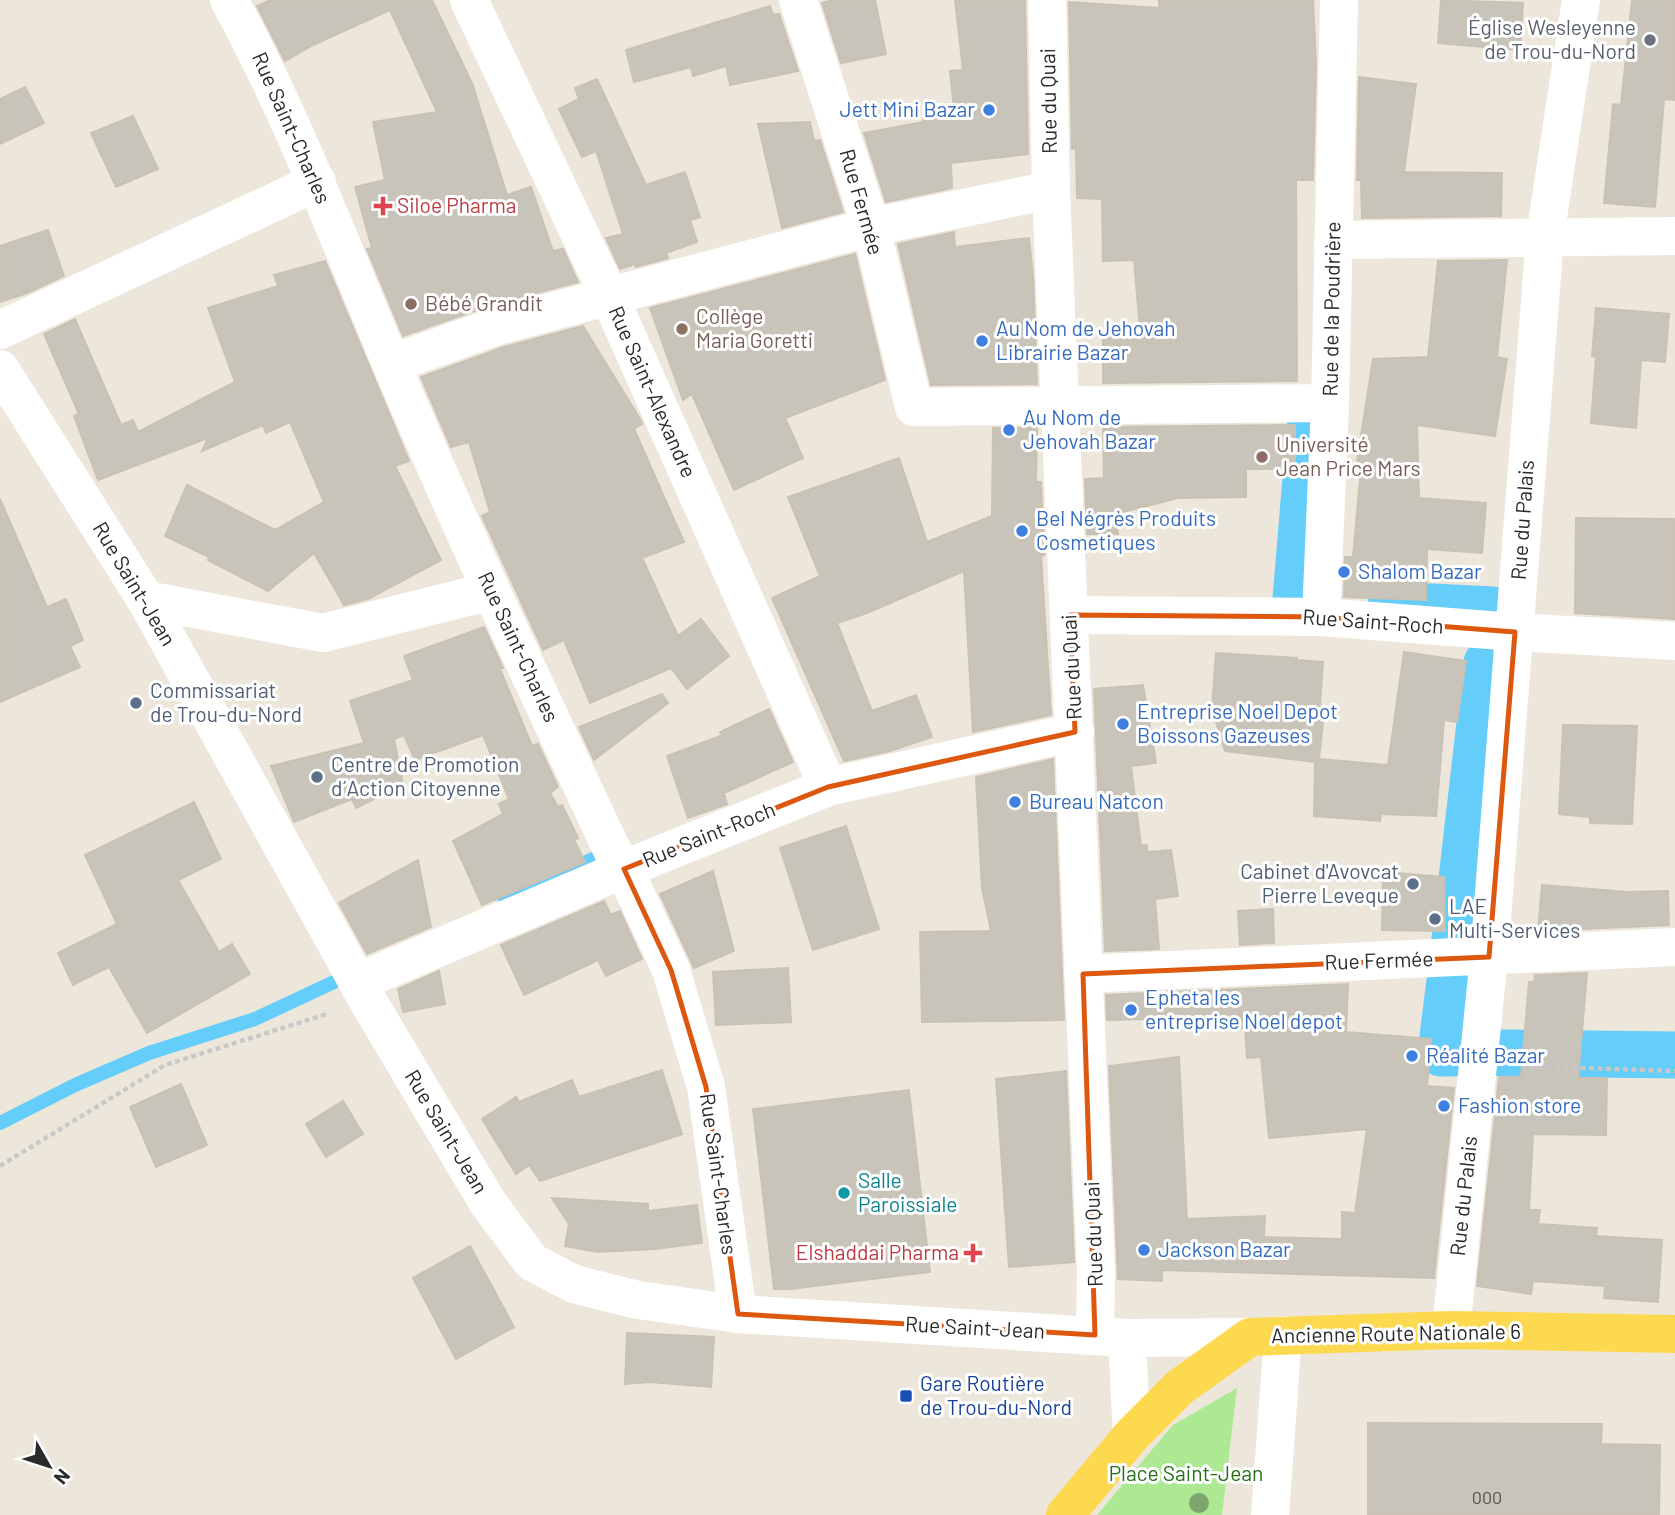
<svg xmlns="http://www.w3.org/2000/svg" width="1675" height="1515" font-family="Barlow,sans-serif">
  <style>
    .green { fill: #ade992 }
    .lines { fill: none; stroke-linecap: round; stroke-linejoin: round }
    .stream { stroke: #64cdf9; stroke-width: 14 }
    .canal { stroke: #64cdf9; stroke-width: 47 }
    .building { fill: #c8c4b9; stroke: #c9c2b4; stroke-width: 2 }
    .path { stroke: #c8c8c8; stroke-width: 4.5; stroke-dasharray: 5 3.5; stroke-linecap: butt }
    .minor { stroke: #fff; stroke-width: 38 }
    .major { stroke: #fdd950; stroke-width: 38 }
    .tree { fill: #7ea46d }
    .marked { fill: none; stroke: #de570e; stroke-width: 5; stroke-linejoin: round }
    .worship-dot { fill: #6b7280; stroke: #fff; stroke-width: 2.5 }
    .shop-dot { fill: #3f7fe0; stroke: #fff; stroke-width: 2.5 }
    .health-dot { fill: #e0444e; stroke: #fff; stroke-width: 2.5 }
    .education-dot { fill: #8d6e63; stroke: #fff; stroke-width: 2.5 }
    .service-dot { fill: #5c6f8a; stroke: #fff; stroke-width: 2.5 }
    .culture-dot { fill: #0f9aa8; stroke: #fff; stroke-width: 2.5 }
    .transit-dot { fill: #1a4fb4; stroke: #fff; stroke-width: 2.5 }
    .labels { text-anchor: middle; stroke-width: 6; stroke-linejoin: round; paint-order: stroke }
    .number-label { font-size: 18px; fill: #52504e }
    .worship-label { font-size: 21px; fill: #5b616d; stroke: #fff; text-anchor: end }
    .street-label { font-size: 21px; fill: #2a2a2a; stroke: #fff }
    .shop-label { font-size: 21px; fill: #366cbe; stroke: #fff; text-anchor: start }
    .health-label { font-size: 21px; fill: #be3a42; stroke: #fff; text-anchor: start }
    .education-label { font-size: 21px; fill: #785e54; stroke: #fff; text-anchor: start }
    .service-label { font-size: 21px; fill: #4e5e75; stroke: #fff; text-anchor: start }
    .culture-label { font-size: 21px; fill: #0d838f; stroke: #fff; text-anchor: start }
    .transit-label { font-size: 21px; fill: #164399; stroke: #fff; text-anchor: start }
    .park-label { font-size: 21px; fill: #246e13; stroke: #fff }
  </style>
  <rect width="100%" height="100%" fill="#ede6db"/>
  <path class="green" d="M 1237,1388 L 1222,1515 L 1097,1515 L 1173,1425 Z"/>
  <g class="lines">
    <path class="stream" d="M 505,899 L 611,851
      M 0,1123 L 75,1085 L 149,1053 L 255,1019 L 334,982"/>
    <path class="canal" d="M 1300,600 L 1296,599 L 1311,418
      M 1391,605 L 1493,610 L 1491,620
      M 1454,948 L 1487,663
      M 1451,973 L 1441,1053 L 1455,1053
      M 1501,1053 L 1675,1055"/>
  </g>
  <path class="building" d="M 271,0 L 432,0 L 472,83 L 507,195 L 531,187 L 553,251 L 563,249 L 578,282 L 491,305 L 403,336 L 367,249 L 372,248 L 355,187 L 385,180 L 373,122 L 437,112 L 390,10 L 313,45 L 285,61 L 257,6 Z
    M 833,0 L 875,0 L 886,54 L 841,63 L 822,3 Z
    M 955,0 L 1025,0 L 1028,154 L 951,163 L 952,188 L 886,202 L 864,133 L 923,122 L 923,118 L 955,117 L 950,71 L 963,70 Z
    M 1159,0 L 1313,0 L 1316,64 L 1313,180 L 1296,180 L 1297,381 L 1103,383 L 1103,335 L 1140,330 L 1134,260 L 1103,261 L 1102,199 L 1077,198 L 1076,148 L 1072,149 L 1069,2 L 1159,8 Z
    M 1441,0 L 1523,3 L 1520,50 L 1438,43 Z
    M 1632,0 L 1675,0 L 1675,100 L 1664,99 L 1655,207 L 1604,203 L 1613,104 L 1621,105 Z
    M 770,6 L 773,15 L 779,14 L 798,71 L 730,85 L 726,66 L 693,76 L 691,67 L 634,82 L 626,50 Z
    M 1359,77 L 1416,84 L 1404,172 L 1502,173 L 1501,216 L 1362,218 L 1361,180 L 1357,180 Z
    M 597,79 L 646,185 L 685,172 L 700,217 L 690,220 L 697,242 L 666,253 L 668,258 L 636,267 L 635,264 L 620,269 L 606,238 L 623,234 L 596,151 L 582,157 L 559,109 L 579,99 L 575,88 Z
    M 25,87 L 44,123 L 0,144 L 0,99 Z
    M 133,116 L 158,169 L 116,187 L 91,133 Z
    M 810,122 L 814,141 L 820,140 L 843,212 L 782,228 L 758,124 Z
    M 48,230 L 64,276 L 27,293 L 0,302 L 0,246 Z
    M 954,232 L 955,247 L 1029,238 L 1033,276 L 1037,384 L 931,385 L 898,244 Z
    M 855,254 L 885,380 L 785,418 L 803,458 L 734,490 L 692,394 L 683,400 L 650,308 Z
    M 1507,260 L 1497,357 L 1507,359 L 1495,436 L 1417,425 L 1419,498 L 1486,503 L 1482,553 L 1427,549 L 1426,600 L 1344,597 L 1345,557 L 1353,557 L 1361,468 L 1356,468 L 1373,359 L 1428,357 L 1438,261 Z
    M 325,261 L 409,461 L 395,466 L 441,560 L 368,599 L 344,605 L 314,553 L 268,591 L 208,560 L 209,557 L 165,536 L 187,485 L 275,530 L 324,502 L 290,422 L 266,433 L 263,425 L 202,451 L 208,438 L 98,480 L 74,416 L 79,414 L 44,334 L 75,319 L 121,425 L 133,420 L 138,432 L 235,382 L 208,308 L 278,286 L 274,275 Z
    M 1596,308 L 1669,314 L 1665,362 L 1641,360 L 1636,428 L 1591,423 L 1596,357 L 1592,356 Z
    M 583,326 L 640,419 L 642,424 L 634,429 L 684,542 L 642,558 L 678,636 L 701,619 L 729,656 L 687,689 L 671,668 L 590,703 L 564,640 L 543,650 L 482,516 L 490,512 L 469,442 L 451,447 L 421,377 L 504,347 Z
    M 1295,425 L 1295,469 L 1246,469 L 1246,497 L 1178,498 L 1115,514 L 1118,534 L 1087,534 L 1085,479 L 1104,478 L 1103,427 Z
    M 993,428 L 1037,428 L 1036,482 L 1041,482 L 1044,555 L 1041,555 L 1051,715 L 973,732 L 964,571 L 867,613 L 837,623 L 872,711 L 916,695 L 932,737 L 890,751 L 844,761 L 772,598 L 820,576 L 788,497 L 899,458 L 927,542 L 992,516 Z
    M 0,499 L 47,607 L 66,599 L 83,640 L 70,646 L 80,667 L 0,702 Z
    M 1576,518 L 1675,519 L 1675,619 L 1575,613 Z
    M 484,627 L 503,668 L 500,669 L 532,746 L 538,744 L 558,787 L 550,793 L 558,807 L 562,805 L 578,838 L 574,840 L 585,862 L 482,905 L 453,841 L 503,814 L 499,804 L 509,799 L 483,735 L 415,760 L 404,735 L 394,739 L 403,785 L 356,808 L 352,799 L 294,822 L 271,766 L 364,743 L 350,701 L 413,680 L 404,656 Z
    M 1404,652 L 1466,661 L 1457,722 L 1444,720 L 1436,816 L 1381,814 L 1380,821 L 1314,816 L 1315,762 L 1225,751 L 1212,709 L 1216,653 L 1297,658 L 1297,660 L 1323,662 L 1319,722 L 1323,722 L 1319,759 L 1388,765 Z
    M 1143,685 L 1156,763 L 1131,766 L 1141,846 L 1147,845 L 1147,852 L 1171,850 L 1178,896 L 1155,899 L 1159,949 L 1105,951 L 1094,689 Z
    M 662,694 L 668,703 L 594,760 L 579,727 Z
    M 769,709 L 793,762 L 724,793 L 727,804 L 688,818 L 667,756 L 723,735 L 720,732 Z
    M 1563,725 L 1637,726 L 1632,824 L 1590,823 L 1590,817 L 1559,814 Z
    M 1053,759 L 1064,1020 L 922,1022 L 920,932 L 991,931 L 982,888 L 976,777 Z
    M 194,802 L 221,859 L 178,880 L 219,952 L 232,944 L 250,974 L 147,1033 L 109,967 L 73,985 L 58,953 L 117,924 L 85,855 Z
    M 846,826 L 879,929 L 813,950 L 780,848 Z
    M 418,860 L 431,927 L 367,954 L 339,903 Z
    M 713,871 L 734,951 L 694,968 L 660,894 Z
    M 1383,872 L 1444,877 L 1445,931 L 1382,930 Z
    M 1542,885 L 1628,892 L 1668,891 L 1669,925 L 1538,931 Z
    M 604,901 L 611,915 L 620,911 L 642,959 L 606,976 L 598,960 L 524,995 L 501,945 Z
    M 1273,909 L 1274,943 L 1240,945 L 1238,911 Z
    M 788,968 L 791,1022 L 716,1025 L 713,972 Z
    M 439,971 L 445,1004 L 403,1012 L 398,989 Z
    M 1587,973 L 1578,1078 L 1607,1078 L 1606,1135 L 1533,1134 L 1529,1210 L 1540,1210 L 1538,1224 L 1597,1228 L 1596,1236 L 1662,1240 L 1658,1302 L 1604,1298 L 1605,1286 L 1533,1281 L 1531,1294 L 1477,1286 L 1499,1077 L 1521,1077 L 1529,982 L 1534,982 L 1535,975 Z
    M 1348,984 L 1346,1032 L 1431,1039 L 1427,1086 L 1454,1088 L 1434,1278 L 1162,1270 L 1162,1281 L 1118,1279 L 1109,1066 L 1179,1057 L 1187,1219 L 1265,1216 L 1264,1237 L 1342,1239 L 1342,1212 L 1355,1213 L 1367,1129 L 1269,1138 L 1261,1057 L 1247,1058 L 1245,1028 L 1155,1024 L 1155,1019 L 1107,1020 L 1106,995 Z
    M 662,1070 L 682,1134 L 540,1181 L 529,1165 L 516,1174 L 482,1119 L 516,1097 L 519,1102 L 572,1080 L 579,1097 Z
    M 1066,1071 L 1074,1262 L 1009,1267 L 996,1079 Z
    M 181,1084 L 207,1145 L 156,1167 L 130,1107 Z
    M 909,1090 L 930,1272 L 790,1289 L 774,1289 L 753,1109 Z
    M 343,1101 L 363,1134 L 326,1157 L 306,1124 Z
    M 552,1198 L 648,1204 L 648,1211 L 697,1205 L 702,1243 L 655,1249 L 597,1252 L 565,1246 L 569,1224 Z
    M 470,1246 L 514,1327 L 456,1359 L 413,1278 Z
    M 627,1333 L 714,1337 L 711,1387 L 650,1382 L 625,1384 Z
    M 1368,1423 L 1602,1424 L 1601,1444 L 1660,1445 L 1659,1515 L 1368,1515 Z"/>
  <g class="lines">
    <path class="path" d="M 1521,1066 L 1675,1071
      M 0,1166 L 165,1065 L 327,1014"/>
    <path class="minor" d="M 229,0 C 293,116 339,241 391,363 C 460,527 536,688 612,850 L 624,869 L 671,970 L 706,1087 L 738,1314
      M 469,0 L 610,298 L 828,787
      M 798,0 L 871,227 L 914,407 L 1330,403
      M 1047,0 L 1051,190 L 1096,1270 L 1095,1335
      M 1333,240 L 1675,236
      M 0,330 L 317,182
      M 391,364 L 497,326 L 871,227 L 1051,190
      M 0,369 L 146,600 L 368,1001 L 488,1203 L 532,1262 L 574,1284 L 638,1300 L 738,1314 L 1127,1338 L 1250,1337
      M 146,600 L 323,633 L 491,591
      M 1070,615 L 1321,617 L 1515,632 L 1675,641
      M 1321,617 L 1330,403 L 1339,0
      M 1083,974 L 1675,947
      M 358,982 L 624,869 L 828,787 L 1075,732
      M 1451,1330 L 1489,957 L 1545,237 L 1581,0
      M 1127,1338 L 1132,1435
      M 1270,1515 L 1283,1335"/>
    <path class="major" d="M 1065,1515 L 1132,1435 L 1180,1387 L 1250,1337 L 1451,1330 L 1675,1334"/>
  </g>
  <circle class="tree" cx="1199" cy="1503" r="10"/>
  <path class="marked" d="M 1070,615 L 1321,617 L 1515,632 L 1489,957 L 1083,974 L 1095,1335 L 738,1314 L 706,1087 L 671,970 L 624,869 L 828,787 L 1075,732 Z"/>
  <circle class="worship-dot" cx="1650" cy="40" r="7"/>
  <g class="shop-dot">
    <circle cx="989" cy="110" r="7"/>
    <circle cx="982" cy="341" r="7"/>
    <circle cx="1009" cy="430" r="7"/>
    <circle cx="1022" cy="531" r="7"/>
    <circle cx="1344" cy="572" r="7"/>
    <circle cx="1123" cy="724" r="7"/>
    <circle cx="1015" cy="802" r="7"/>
    <circle cx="1131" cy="1010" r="7"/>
    <circle cx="1412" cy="1056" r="7"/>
    <circle cx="1444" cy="1106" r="7"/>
    <circle cx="1144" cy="1250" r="7"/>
  </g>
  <g class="health-dot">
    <path d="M379.5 195.5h7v7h7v7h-7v7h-7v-7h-7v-7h7z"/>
    <path d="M969.5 1242.5h7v7h7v7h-7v7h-7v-7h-7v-7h7z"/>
  </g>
  <g class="education-dot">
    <circle cx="411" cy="304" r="7"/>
    <circle cx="682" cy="329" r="7"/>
    <circle cx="1262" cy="457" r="7"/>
  </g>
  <g class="service-dot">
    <circle cx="136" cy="703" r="7"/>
    <circle cx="317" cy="777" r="7"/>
    <circle cx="1413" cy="884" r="7"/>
    <circle cx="1435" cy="919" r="7"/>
  </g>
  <circle class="culture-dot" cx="844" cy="1193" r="7"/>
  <rect class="transit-dot" x="899" y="1389" width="14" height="14" rx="3.5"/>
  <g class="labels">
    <g class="number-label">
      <text x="1487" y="1504">000</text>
    </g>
    <g class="worship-label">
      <text x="1636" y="35">Église Wesleyenne<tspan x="1636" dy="24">de Trou-du-Nord</tspan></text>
    </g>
    <g class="street-label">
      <text transform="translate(1049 101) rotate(-91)" y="7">Rue du Quai</text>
      <text transform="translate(291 128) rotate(66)" y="7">Rue Saint-Charles</text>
      <text transform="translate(861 202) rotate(74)" y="7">Rue Fermée</text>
      <text transform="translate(1332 309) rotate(-89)" y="7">Rue de la Poudrière</text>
      <text transform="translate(652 392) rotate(66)" y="7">Rue Saint-Alexandre</text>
      <text transform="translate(1523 520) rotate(-86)" y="7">Rue du Palais</text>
      <text transform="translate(134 584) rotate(59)" y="7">Rue Saint-Jean</text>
      <text transform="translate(1373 622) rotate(4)" y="7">Rue Saint-Roch</text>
      <text transform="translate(518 647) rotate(65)" y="7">Rue Saint-Charles</text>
      <text transform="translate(1072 667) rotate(-93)" y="7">Rue du Quai</text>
      <text transform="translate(709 835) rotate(-22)" y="7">Rue Saint-Roch</text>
      <text transform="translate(1379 961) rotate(-2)" y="7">Rue Fermée</text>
      <text transform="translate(446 1132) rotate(59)" y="7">Rue Saint-Jean</text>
      <text transform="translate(718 1174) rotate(82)" y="7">Rue Saint-Charles</text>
      <text transform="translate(1464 1196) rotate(-84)" y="7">Rue du Palais</text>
      <text transform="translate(1094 1234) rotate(-92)" y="7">Rue du Quai</text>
      <text transform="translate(975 1328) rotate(3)" y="7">Rue Saint-Jean</text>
      <text transform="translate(1396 1334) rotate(-1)" y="7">Ancienne Route Nationale 6</text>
    </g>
    <g class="shop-label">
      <text x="975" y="117" text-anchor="end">Jett Mini Bazar</text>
      <text x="996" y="336">Au Nom de Jehovah<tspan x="996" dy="24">Librairie Bazar</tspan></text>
      <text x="1023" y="425">Au Nom de<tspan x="1023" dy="24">Jehovah Bazar</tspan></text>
      <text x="1036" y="526">Bel Négrès Produits<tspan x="1036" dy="24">Cosmetiques</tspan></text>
      <text x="1358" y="579">Shalom Bazar</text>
      <text x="1137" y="719">Entreprise Noel Depot<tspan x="1137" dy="24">Boissons Gazeuses</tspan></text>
      <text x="1029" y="809">Bureau Natcon</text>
      <text x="1145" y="1005">Epheta les<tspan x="1145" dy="24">entreprise Noel depot</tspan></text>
      <text x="1426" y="1063">Réalité Bazar</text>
      <text x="1458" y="1113">Fashion store</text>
      <text x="1158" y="1257">Jackson Bazar</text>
    </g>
    <g class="health-label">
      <text x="397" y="213">Siloe Pharma</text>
      <text x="959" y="1260" text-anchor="end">Elshaddai Pharma</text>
    </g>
    <g class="education-label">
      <text x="425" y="311">Bébé Grandit</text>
      <text x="696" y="324">Collège<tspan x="696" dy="24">Maria Goretti</tspan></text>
      <text x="1276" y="452">Université<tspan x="1276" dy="24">Jean Price Mars</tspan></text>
    </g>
    <g class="service-label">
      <text x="150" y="698">Commissariat<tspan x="150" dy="24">de Trou-du-Nord</tspan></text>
      <text x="331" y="772">Centre de Promotion<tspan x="331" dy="24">d´Action Citoyenne</tspan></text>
      <text x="1399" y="879" text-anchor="end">Cabinet d'Avovcat<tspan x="1399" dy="24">Pierre Leveque</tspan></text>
      <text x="1449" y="914">LAE<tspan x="1449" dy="24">Multi-Services</tspan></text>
    </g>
    <g class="culture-label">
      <text x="858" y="1188">Salle<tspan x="858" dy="24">Paroissiale</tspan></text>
    </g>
    <g class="transit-label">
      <text x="920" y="1391">Gare Routière<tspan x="920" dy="24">de Trou-du-Nord</tspan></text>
    </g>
    <g class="park-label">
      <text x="1186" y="1481">Place Saint-Jean</text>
    </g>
  </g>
  <g transform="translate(49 1466) rotate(129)" stroke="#ffffff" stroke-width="5" paint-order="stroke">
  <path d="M0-5L12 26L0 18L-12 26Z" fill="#2a2a2a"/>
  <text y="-10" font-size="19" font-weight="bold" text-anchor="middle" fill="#2a2a2a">N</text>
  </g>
</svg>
